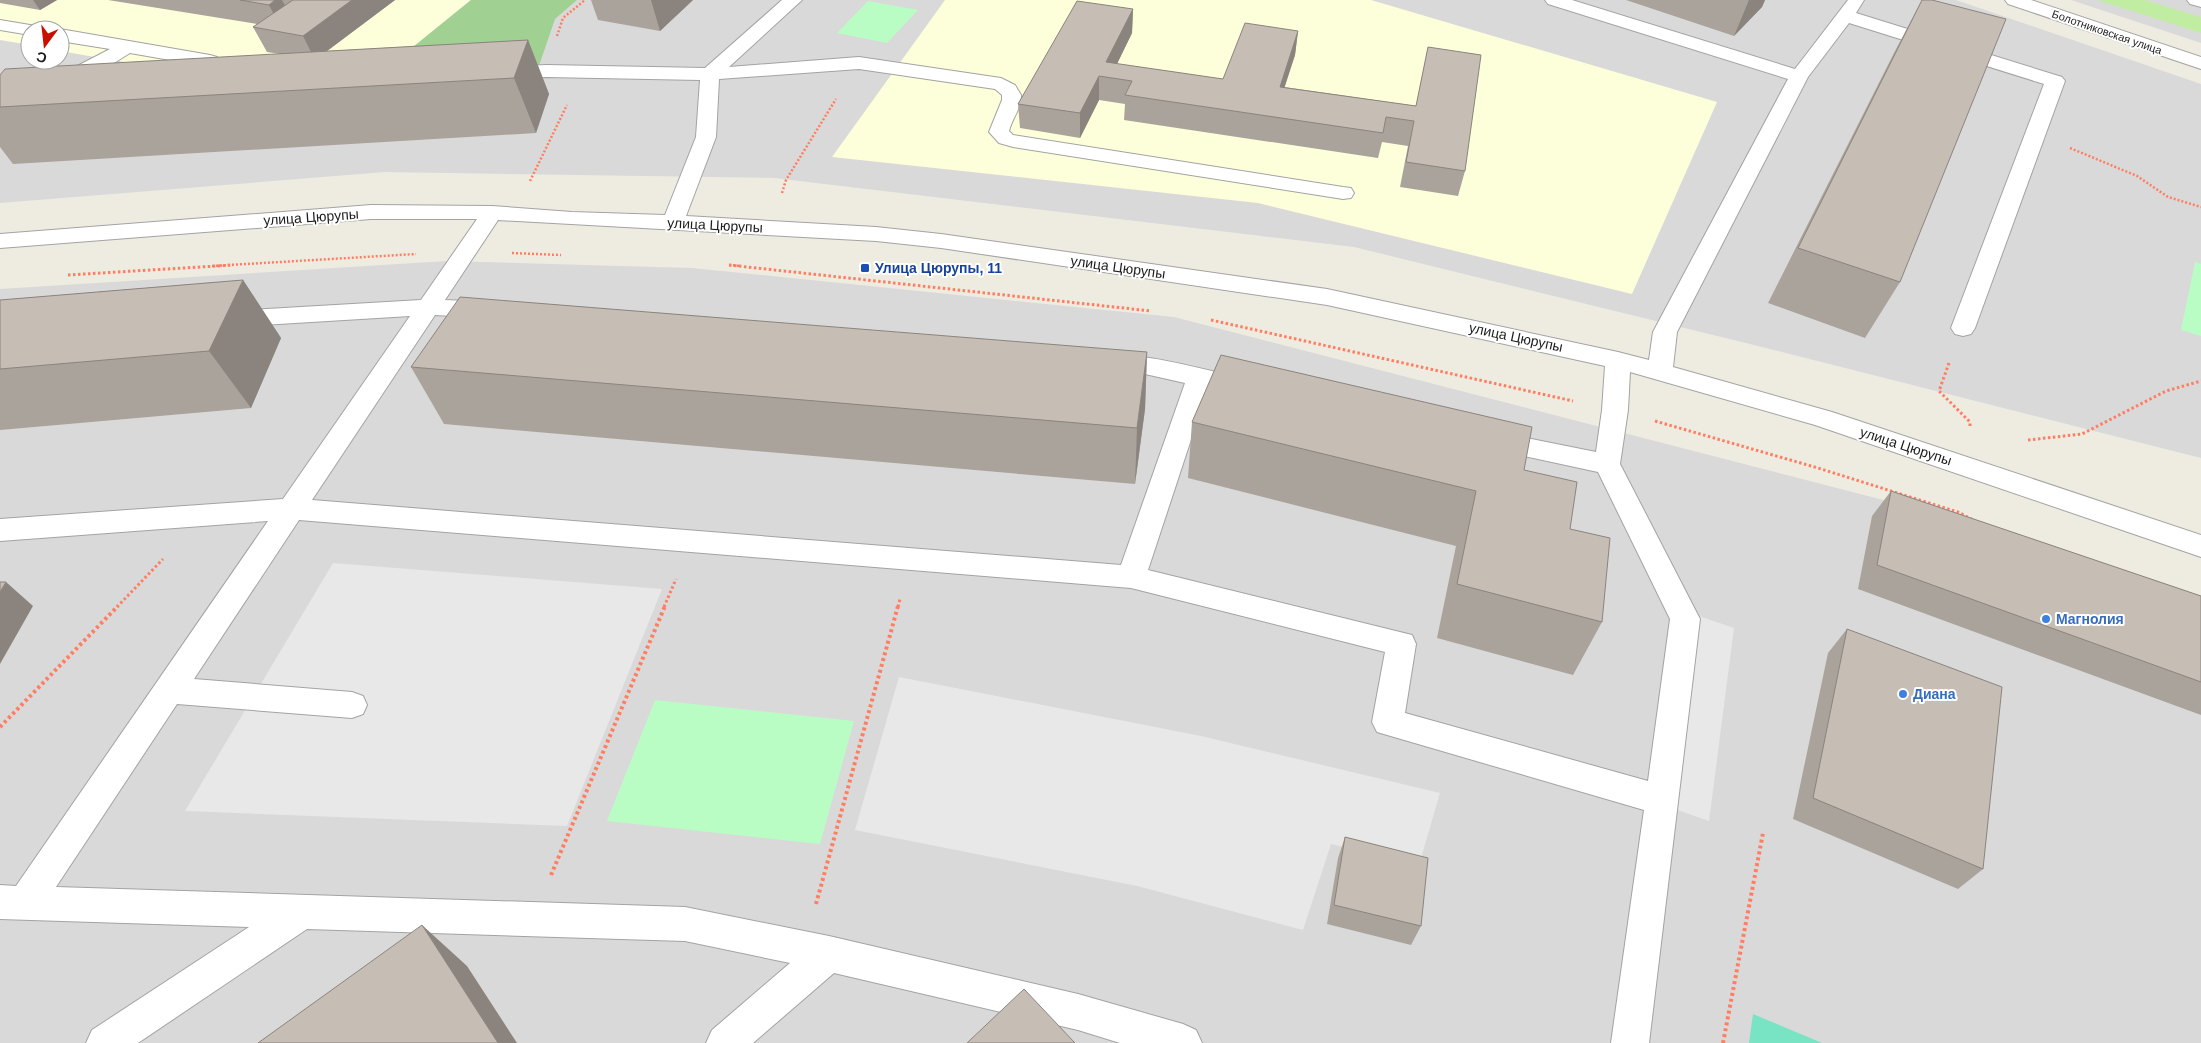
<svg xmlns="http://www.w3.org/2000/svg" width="2201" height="1043" font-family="Helvetica,sans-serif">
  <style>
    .residential { fill: #dad9d9; fill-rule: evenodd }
    .education { fill: #fcffd9 }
    .grass { fill: #c1eda2 }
    .forest { fill: #a0d192 }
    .park { fill: #b9fdc4 }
    .pitch { fill: #78e4c3 }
    .parking { fill: #e8e8e8 }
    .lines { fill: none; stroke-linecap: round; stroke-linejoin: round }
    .minor-casing { stroke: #a3a3a3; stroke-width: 2 }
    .path-far2 { stroke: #ff7e61; stroke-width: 2.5; stroke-dasharray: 2 2; stroke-linecap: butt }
    .path-far1 { stroke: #ff7e61; stroke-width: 3; stroke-dasharray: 2.5 2.5; stroke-linecap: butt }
    .path { stroke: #ff7e61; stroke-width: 4; stroke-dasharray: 3 3; stroke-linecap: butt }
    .minor { fill: #fff; fill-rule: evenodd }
    .wall { fill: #aaa39b }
    .shaded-wall { fill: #8b847e }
    .building { fill: #c6bdb4; stroke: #8b847e }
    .transit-dot { fill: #1a4fb4; stroke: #fff; stroke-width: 2 }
    .shop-dot { fill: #3f7fe0; stroke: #fff; stroke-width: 2 }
    .labels { text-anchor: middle; stroke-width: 4; stroke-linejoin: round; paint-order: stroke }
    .far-street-label { font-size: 11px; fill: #1c1c1c; stroke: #fff }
    .street-label { font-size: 14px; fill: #1c1c1c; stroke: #fff }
    .transit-label { font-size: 14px; font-weight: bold; fill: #164399; stroke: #fff; text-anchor: start }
    .shop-label { font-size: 14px; font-weight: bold; fill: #366cbe; stroke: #fff; text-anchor: start }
  </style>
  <rect width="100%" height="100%" fill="#eeebe1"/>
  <path class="residential" d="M 0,0 L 1956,0 L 2201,84 L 2201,458 L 1750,344 L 1354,247 L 774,178 L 385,172 L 0,203 ZM 30,30 L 60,30 L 60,60 L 30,60 Z
    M 2071,0 L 2201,0 L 2201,43 Z
    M 447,261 L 692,268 L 1174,317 L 1922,510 L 2201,603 L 2201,1043 L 0,1043 L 0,289 Z"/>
  <path class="education" d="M 0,0 L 471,0 L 397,60 L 241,82 L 60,51 L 60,30 L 30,30 L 30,45 L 0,40 Z
    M 945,0 L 1371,0 L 1717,102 L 1632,294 L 1258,203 L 832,157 Z"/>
  <path class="grass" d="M 2097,0 L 2145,0 L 2201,17 L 2201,33 Z"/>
  <path class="forest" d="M 471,0 L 577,0 L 555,19 L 531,89 L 397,60 Z"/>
  <path class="park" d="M 868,1 L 918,10 L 887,43 L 837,33 Z
    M 2195,262 L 2201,264 L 2201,336 L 2181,330 Z
    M 655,700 L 854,721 L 820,844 L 607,821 Z"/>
  <path class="pitch" d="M 1753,1014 L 1822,1043 L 1749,1043 Z"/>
  <path class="parking" d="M 333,563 L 662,589 L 567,826 L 185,811 Z
    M 1693,614 L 1734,628 L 1709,821 L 1663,805 Z
    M 899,677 L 1201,736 L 1440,793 L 1419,865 L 1331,844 L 1303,930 L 1137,886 L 855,830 Z"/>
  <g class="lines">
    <g class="minor-casing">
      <path id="minor" d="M 782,0 L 802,0 L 729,67 L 859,57 L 1001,78 L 1015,85 L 1021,95 C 1022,108 1012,118 1009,131 L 1013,135 L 1343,187 L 1351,188 L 1354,193 L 1351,198 L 1343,199 L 1013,147 L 999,143 L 989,132 L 1002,100 L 1002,95 L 995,89 L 859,69 L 719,79 L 716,137 L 686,216 L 876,227 L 941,234 L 1327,289 L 1618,352 L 1649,360 L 1653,332 L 1788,79 L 1548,4 L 1545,0 L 1572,0 L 1795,69 L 1848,0 L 1864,0 L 1856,13 L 2062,77 L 2065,81 L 1975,328 L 1971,334 L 1963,336 L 1955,334 L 1951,328 L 2044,84 L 1849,23 L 1808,77 L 1677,332 L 1673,367 L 1832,412 L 2201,535 L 2201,557 L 1815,425 L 1630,372 L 1628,410 L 1620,464 L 1700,619 L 1649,1043 L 1611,1043 L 1644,810 L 1377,732 L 1372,722 L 1385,652 L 1131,588 L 299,520 L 194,679 L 352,692 L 363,696 L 367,705 L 363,714 L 352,718 L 177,704 L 56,887 L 685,907 L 829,936 L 1078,994 L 1183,1024 L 1196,1030 L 1202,1043 L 1120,1043 L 1078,1030 L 834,973 L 753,1043 L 706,1043 L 712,1030 L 790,963 L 685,941 L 307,929 L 138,1043 L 86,1043 L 92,1030 L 249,927 L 0,919 L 0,885 L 16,886 L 268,521 L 0,541 L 0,519 L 283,499 L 410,316 L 231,327 L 223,325 L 219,319 L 223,313 L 231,311 L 421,300 L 477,219 L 371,219 L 0,248 L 0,234 L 371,205 L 492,206 L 572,212 L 665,215 L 696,137 L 700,80 L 546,77 L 503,79 L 496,77 L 493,73 L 496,69 L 503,67 L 546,65 L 705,68 ZM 498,220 L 876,241 L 941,248 L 1327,305 L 1605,366 L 1602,410 L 1596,452 L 1491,431 L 1482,433 L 1478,440 L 1482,447 L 1491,449 L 1598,472 L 1670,619 L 1648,781 L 1405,713 L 1416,644 L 1412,635 L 1148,570 L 1208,388 L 1246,397 L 1255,394 L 1258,388 L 1255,382 L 1246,379 C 1212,372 1131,348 1100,357 L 1097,363 L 1100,369 L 1145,374 L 1185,383 L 1121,565 L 312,500 L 435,315 L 490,318 L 498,315 L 502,310 L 498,305 L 490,302 L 445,300 Z
        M 2005,0 L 2031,0 L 2201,57 L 2201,69 L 2008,4 Z
        M 2187,0 L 2201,0 L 2201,7 L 2190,4 Z
        M 0,20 L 36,26 L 39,30 L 30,30 L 30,35 L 0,30 Z
        M 60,29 L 210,55 L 217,57 L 219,61 L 217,65 L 210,67 L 130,53 L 114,63 L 65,86 L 58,84 L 55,80 L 58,76 L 110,49 L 60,41 L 60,30 L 58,30 Z"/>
    </g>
    <path class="path-far2" d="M 557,36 L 563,18 L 585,0
      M 2070,148 L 2137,176 L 2168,197 L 2201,207
      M 530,181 L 567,105
      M 782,193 L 786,180 L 836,99
      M 512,253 L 561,255
      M 729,265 L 741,266
      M 212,266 L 416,254"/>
    <path class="path-far1" d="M 729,265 L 1151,311
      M 68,275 L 233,265
      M 1211,320 L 1573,401
      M 1949,363 L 1939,391 L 1970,422 L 1970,427
      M 1655,421 L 1818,468 L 1958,512 L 1973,520
      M 2028,440 L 2082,434 L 2166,391 L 2201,381
      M 117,607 L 163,559
      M 664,607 L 676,579
      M 898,607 L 900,599"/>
    <path class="path" d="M 0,727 L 118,606
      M 551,875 L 665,606
      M 816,904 L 898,606
      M 1723,1043 L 1763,833"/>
    <use href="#minor" class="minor"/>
  </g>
  <path class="wall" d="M 0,0 L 57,0 L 40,10 L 0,3 Z
    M 108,0 L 395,0 L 327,51 L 528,40 L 549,94 L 536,133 L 13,164 L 0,147 L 0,75 L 280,54 L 267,52 L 253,27 L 257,24 Z
    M 591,0 L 693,0 L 660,31 L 598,20 Z
    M 1626,0 L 1765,0 L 1762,7 L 1734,36 Z
    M 1922,0 L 1900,282 L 1865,338 L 1768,303 L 1895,51 Z
    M 1133,9 L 1132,33 L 1117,64 L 1223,79 L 1298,31 L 1295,55 L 1284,87 L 1416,106 L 1428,47 L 1465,171 L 1458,196 L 1400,187 L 1408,146 L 1382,142 L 1378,158 L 1124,120 L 1125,104 L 1099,100 L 1080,138 L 1020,128 L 1018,104 Z
    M 243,280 L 281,338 L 251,408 L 0,430 L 0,300 Z
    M 1147,352 L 1145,409 L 1135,484 L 444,424 L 411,367 Z
    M 1192,422 L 1524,470 L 1602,622 L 1573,675 L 1437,638 L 1456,546 L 1188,478 Z
    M 1891,491 L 2201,596 L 2201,715 L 1858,589 L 1872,516 Z
    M 1847,629 L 1983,869 L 1958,889 L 1793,819 L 1828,653 Z
    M 1345,837 L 1421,926 L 1411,945 L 1327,924 L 1338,858 Z"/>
  <path class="shaded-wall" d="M 33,0 L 57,0 L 40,10 Z
    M 275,0 L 282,0 L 293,20 L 281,28 L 269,5 Z
    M 352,0 L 395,0 L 315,60 L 303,36 Z
    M 651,0 L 693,0 L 660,31 Z
    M 1749,0 L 1765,0 L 1762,7 L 1734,36 Z
    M 1133,9 L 1132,33 L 1110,78 L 1106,62 Z
    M 1298,31 L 1295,55 L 1277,111 L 1280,87 Z
    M 528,40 L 549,94 L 536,133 L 514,78 Z
    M 1099,76 L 1099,100 L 1080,138 L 1080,113 Z
    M 243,280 L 281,338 L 251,408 L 209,351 Z
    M 1147,352 L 1145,409 L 1135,484 L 1137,428 Z
    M 6,582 L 33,606 L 0,664 L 0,592 Z
    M 422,925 L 467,966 L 517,1043 L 498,1043 Z"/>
  <path class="building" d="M 240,0 L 275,0 L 269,5 Z
    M 293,0 L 352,0 L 303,36 L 253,27 Z
    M 1922,0 L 1932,0 L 2006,19 L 1900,282 L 1798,248 Z
    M 1077,1 L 1133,9 L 1106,62 L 1223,79 L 1245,23 L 1298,31 L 1280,87 L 1416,106 L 1428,47 L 1481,55 L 1465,171 L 1406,162 L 1414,121 L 1386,117 L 1383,133 L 1125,95 L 1132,81 L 1099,76 L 1080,113 L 1018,104 Z
    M 528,40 L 514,78 L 0,107 L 0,75 L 5,69 Z
    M 243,280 L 209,351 L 0,369 L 0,300 Z
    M 460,297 L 1147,352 L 1137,428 L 411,367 Z
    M 1221,355 L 1532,427 L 1524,470 L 1577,482 L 1570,529 L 1610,538 L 1602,622 L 1457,584 L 1476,491 L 1192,422 Z
    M 1891,491 L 2201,596 L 2201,682 L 1877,565 Z
    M 0,582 L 6,582 L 0,592 Z
    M 1847,629 L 2002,687 L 1983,869 L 1813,798 Z
    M 1345,837 L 1428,858 L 1421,926 L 1334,905 Z
    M 422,925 L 498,1043 L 258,1043 Z
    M 1024,989 L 1075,1043 L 967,1043 Z"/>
  <rect class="transit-dot" x="860" y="263" width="10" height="10" rx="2.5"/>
  <g class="shop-dot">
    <circle cx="2046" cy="619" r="5"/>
    <circle cx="1903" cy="694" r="5"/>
  </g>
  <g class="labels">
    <g class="far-street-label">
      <text transform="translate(2107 32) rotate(19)" y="4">Болотниковская улица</text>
    </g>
    <g class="street-label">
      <text transform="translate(311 217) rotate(-4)" y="5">улица Цюрупы</text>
      <text transform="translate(715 225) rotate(3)" y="5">улица Цюрупы</text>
      <text transform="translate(1118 267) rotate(8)" y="5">улица Цюрупы</text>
      <text transform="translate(1516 337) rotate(12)" y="5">улица Цюрупы</text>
      <text transform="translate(1906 446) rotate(18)" y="5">улица Цюрупы</text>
    </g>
    <g class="transit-label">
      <text x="875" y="273">Улица Цюрупы, 11</text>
    </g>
    <g class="shop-label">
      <text x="2056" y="624">Магнолия</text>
      <text x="1913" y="699">Диана</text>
    </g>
  </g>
  <g transform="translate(45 45) rotate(195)"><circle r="24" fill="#ffffff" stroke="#a4a4a4"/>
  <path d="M0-4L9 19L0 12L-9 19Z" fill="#c81000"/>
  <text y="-8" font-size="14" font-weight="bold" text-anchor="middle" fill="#1c1c1c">С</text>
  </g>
</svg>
